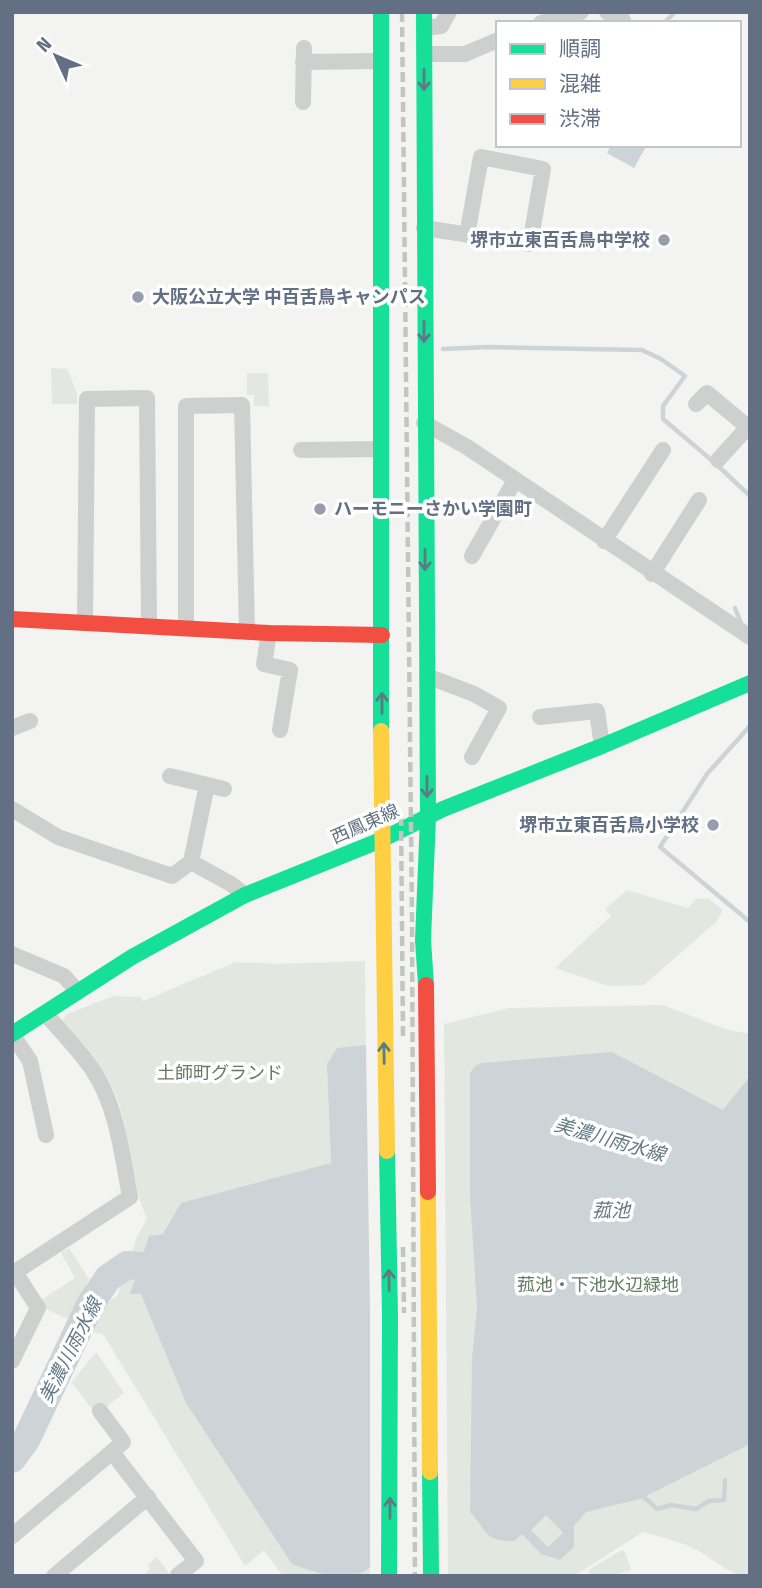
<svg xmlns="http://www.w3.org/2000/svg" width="762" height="1588" font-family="'Fira Sans Condensed','Noto Sans JP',sans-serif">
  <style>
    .green { fill: #e2e7e0 }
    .water { fill: #cdd4d8; fill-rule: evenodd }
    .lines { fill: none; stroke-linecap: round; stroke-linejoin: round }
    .stream { stroke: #cdd4d8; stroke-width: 4.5 }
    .river { stroke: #cdd4d8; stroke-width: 28 }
    .street { stroke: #cecfcf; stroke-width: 16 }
    .fast { stroke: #16e098; stroke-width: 16 }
    .slow { stroke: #ffcf43; stroke-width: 16 }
    .jam { stroke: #f24e42; stroke-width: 16 }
    .rail { stroke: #c3c4c4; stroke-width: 4.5; stroke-dasharray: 10 5; stroke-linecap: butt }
    .oneway { stroke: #5b7b85 }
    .poi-dot { fill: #959eaa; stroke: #fff; stroke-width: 2.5 }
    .labels { text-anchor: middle; stroke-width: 7; stroke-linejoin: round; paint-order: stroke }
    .poi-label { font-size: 18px; font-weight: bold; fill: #637083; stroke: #fff; text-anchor: end }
    .street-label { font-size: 18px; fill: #637083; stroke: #fff }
    .park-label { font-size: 18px; fill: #647a62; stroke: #fff }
    .water-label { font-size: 19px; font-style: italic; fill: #637986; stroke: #fff }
  </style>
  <rect width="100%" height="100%" fill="#f3f4f2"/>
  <path class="green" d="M 51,368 L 67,369 L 77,393 L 77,404 L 52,404 Z
    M 247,373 L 268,373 L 269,406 L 254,406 L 254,395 L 247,395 Z
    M 627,890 L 688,908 L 696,899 L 708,898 L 723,910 L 716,922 L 644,985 L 608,986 L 555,968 L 611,916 L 605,909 Z
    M 365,961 L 370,1576 L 283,1576 L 264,1550 L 245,1566 L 103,1334 L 89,1331 L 107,1302 L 117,1296 L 137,1237 L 147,1218 C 130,1182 131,1139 118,1101 C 107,1070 83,1046 62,1021 L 67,1014 L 114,996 L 140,997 L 143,1001 L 236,962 L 279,964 Z
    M 663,1005 L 725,1029 L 750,1034 L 750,1576 C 727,1576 710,1555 691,1547 C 676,1540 659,1537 643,1532 L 574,1576 L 448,1576 L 444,1024 L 509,1008 Z
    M 69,1248 L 89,1279 L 70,1320 L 44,1308 L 41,1300 L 75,1278 L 61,1253 Z
    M 96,1352 L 124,1393 L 96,1415 L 72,1382 Z
    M 622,1550 L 626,1554 L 631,1570 L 615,1575 L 590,1576 L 588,1570 Z
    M 157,1557 L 171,1576 L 143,1576 L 150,1569 L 148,1565 Z"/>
  <path class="water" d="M 611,145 L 647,145 L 634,168 L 607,153 Z
    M 366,1045 L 370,1314 L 370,1567 C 352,1585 312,1572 292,1564 L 186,1403 L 141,1294 L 130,1294 L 149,1236 L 163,1234 L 181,1203 L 331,1163 L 327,1064 L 337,1048 Z
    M 612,1052 L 723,1110 L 750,1076 L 750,1444 L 640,1499 L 586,1512 L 574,1526 L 574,1547 L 560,1560 L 541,1554 L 522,1534 L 514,1541 C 483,1541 488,1531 470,1512 L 472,1358 L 477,1308 L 470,1195 L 470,1073 L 475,1066 L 482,1063 ZM 546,1515 L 563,1533 L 548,1547 L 531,1530 Z"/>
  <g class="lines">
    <path class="stream" d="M 664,23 L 675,12
      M 443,349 L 488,347 L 642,350 L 661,359 L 685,376 L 663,406 L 663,419 L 715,463 L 750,496
      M 735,608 L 741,623
      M 750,726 L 707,774 L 660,847 L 750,922
      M 644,1497 L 657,1509 L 671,1505 L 696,1509 L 709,1501 L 724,1500 L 725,1480"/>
    <path class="river" d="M 12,1459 L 26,1440 L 91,1303 L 108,1278 L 127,1265 L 175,1268"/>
    <path class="street" d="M 607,12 L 623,20 L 622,23
      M 541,23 L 581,12
      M 424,28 L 441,26 L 449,12
      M 424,54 L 465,54 L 498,40
      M 303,62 L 380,61
      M 303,102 L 304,48
      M 424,228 L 530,244 L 543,169 L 481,157 L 467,235
      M 696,404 L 707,393 L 750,429
      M 424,423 L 467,447 L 750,637
      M 301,450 L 381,449
      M 718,460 L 747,428
      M 604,541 L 663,450
      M 472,556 L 515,480
      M 652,574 L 699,500
      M 85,623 L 87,399 L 147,398 L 149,626
      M 186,628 L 186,406 L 242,405 L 247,632
      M 269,633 L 264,664 L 290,670 L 280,730
      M 427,676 L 474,694 L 499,708 L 472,757
      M 540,717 L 597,711 L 602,746
      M 12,728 L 30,721
      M 170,776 L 224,789
      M 12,809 L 58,837 L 172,876 L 191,862 L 231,884 L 245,895
      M 191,862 L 207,785
      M 12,954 L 64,976 L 78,992
      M 12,1034 L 30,1061 L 46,1135
      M 12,1274 L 130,1197 C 122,1155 117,1107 94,1072 C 80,1051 61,1032 45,1013
      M 12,1361 L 38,1308 L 15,1272
      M 100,1411 L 123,1442 L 112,1452
      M 12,1536 L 112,1452 L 196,1561 L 178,1575
      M 54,1576 L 148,1497"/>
    <path class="fast" d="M 381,12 L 381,731
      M 424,12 L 428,817 L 423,940 L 426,985
      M 12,1034 L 132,957 L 245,895 L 381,840 L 443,809 L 602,746 L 750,683
      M 387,1151 L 390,1316 L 389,1576
      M 430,1472 L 431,1576"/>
    <path class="slow" d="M 381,731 L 387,1151
      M 428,1192 L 430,1472"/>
    <path class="jam" d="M 12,619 L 269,633 L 382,635
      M 426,985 L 428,1192"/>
    <path class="rail" d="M 402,12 L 412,919 L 415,1576
      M 401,816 L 403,1037
      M 403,1247 L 404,1313"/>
  </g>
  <defs><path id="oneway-shaft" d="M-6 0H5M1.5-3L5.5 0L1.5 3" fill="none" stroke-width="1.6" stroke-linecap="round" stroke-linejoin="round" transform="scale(1.75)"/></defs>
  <g class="oneway">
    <use href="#oneway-shaft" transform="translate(424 80) rotate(90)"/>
    <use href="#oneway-shaft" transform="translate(424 332) rotate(90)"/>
    <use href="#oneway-shaft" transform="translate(425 560) rotate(90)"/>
    <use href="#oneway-shaft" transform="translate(382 703) rotate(-90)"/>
    <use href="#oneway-shaft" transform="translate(427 787) rotate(90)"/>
    <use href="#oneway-shaft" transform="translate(384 1053) rotate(-91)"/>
    <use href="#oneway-shaft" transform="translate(389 1280) rotate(-91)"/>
    <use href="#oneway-shaft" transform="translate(390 1508) rotate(-90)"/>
  </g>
  <g class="poi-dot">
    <circle cx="664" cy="240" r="7"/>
    <circle cx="138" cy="297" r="7"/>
    <circle cx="320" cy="509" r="7"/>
    <circle cx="713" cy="825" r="7"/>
  </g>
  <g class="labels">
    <g class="poi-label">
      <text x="650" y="246">堺市立東百舌鳥中学校</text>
      <text x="152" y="303" text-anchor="start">大阪公立大学 中百舌鳥キャンパス</text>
      <text x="334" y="515" text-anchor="start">ハーモニーさかい学園町</text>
      <text x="699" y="831">堺市立東百舌鳥小学校</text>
    </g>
    <g class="street-label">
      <text transform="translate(365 824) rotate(-24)" y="6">西鳳東線</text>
    </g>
    <g class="park-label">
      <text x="220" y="1079">土師町グランド</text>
      <text x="598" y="1291">菰池・下池水辺緑地</text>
    </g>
    <g class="water-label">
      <text transform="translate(610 1139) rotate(16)" y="7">美濃川雨水線</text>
      <text x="611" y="1217">菰池</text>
      <text transform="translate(70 1350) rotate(-63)" y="7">美濃川雨水線</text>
    </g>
  </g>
  <rect width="762" height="1588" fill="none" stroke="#637083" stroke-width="28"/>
  <rect x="496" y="21" width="245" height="126" fill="#ffffff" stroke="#c1c6cd" stroke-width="2"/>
  <rect x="510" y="44" width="35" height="10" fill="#16e098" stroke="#c1c6cd" stroke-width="2"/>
  <text x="559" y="56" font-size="21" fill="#637083">順調</text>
  <rect x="510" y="79" width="35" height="10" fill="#ffcf43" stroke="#c1c6cd" stroke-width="2"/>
  <text x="559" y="91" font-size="21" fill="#637083">混雑</text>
  <rect x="510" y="114" width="35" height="10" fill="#f24e42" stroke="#c1c6cd" stroke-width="2"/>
  <text x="559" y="126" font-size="21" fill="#637083">渋滞</text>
  <g transform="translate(56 56) rotate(314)" stroke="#ffffff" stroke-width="5" paint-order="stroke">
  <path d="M0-5L12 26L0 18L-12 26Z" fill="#637083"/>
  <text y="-10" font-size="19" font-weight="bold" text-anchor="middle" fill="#637083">N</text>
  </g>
</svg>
